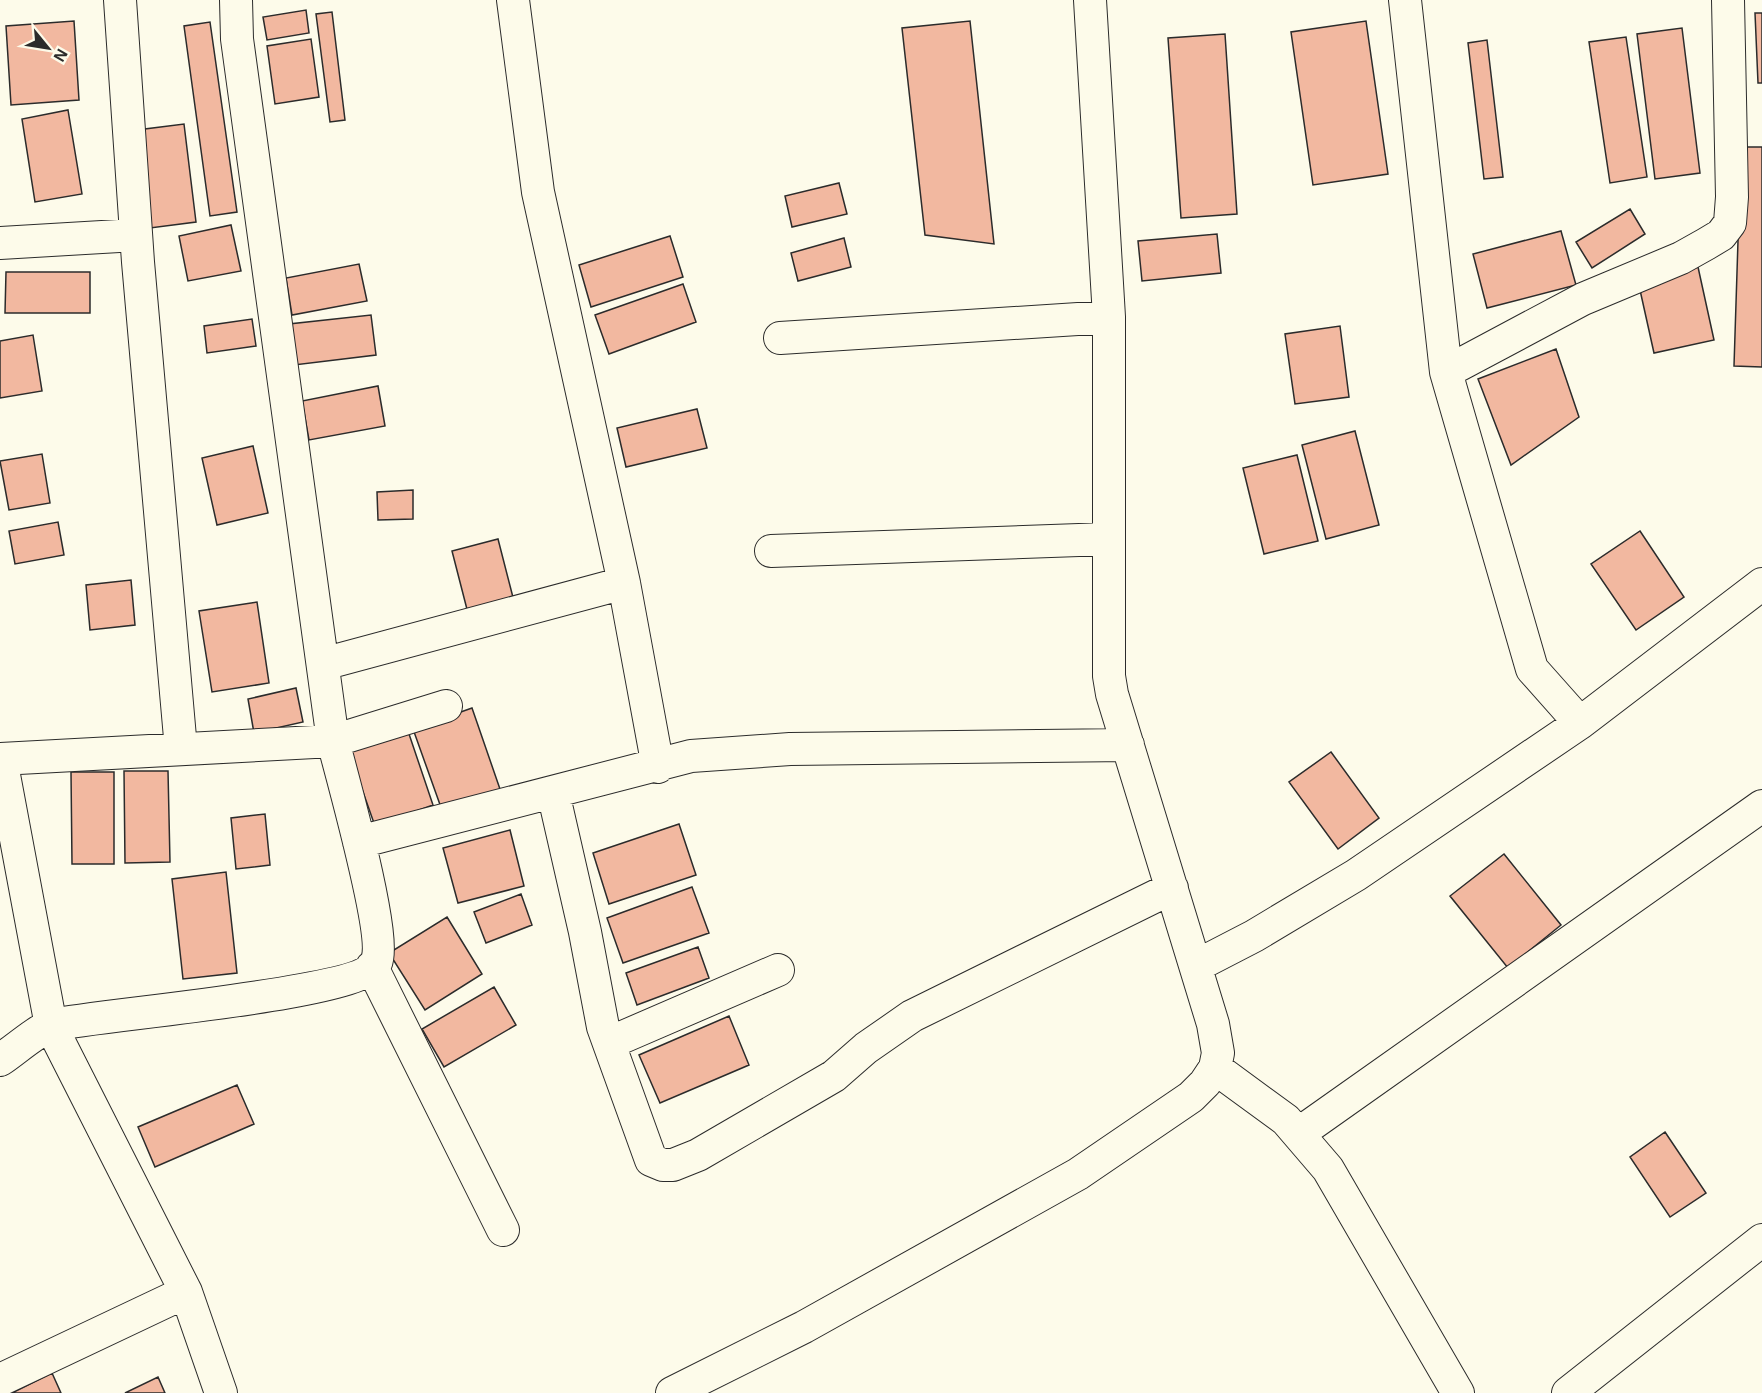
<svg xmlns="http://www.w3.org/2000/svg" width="1762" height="1393" font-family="Arial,sans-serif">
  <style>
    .building { fill: #f2b8a0; stroke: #2b2b2b; stroke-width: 1.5 }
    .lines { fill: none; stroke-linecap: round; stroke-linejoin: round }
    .street-casing { stroke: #2b2b2b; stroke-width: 34 }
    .street { stroke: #fdfbea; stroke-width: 32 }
  </style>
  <rect width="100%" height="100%" fill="#fdfbea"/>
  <path class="building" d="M 306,10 L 309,33 L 267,40 L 263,17 Z
    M 332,12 L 345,120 L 330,122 L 316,14 Z
    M 1755,13 L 1762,13 L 1762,83 L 1758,83 Z
    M 74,21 L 79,100 L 11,105 L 6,26 Z
    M 970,21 L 994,244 L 925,235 L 902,28 Z
    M 1366,21 L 1388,174 L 1313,185 L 1291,32 Z
    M 210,22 L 237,212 L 210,216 L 184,26 Z
    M 1682,28 L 1700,173 L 1655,179 L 1637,34 Z
    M 1225,34 L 1237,214 L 1181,218 L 1168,38 Z
    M 1626,37 L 1647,177 L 1610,183 L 1589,42 Z
    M 311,39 L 319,97 L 275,104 L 267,46 Z
    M 1487,40 L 1503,177 L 1484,179 L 1468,43 Z
    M 68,110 L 82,194 L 35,202 L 22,119 Z
    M 184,124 L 196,222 L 150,228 L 137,130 Z
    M 1741,147 L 1762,147 L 1762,367 L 1734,366 Z
    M 839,183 L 847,214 L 792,227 L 785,196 Z
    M 1630,209 L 1645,234 L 1592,268 L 1576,242 Z
    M 231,225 L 241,271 L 188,281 L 179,236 Z
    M 1561,231 L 1576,285 L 1487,308 L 1473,254 Z
    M 1217,234 L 1221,273 L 1142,281 L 1138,241 Z
    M 670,236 L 683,277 L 591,307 L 579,265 Z
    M 844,238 L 851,267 L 798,281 L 791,253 Z
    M 359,264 L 367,301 L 292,315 L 286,278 Z
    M 1698,267 L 1714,340 L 1654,353 L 1638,281 Z
    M 6,272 L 90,272 L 90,313 L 5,313 Z
    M 683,284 L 696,322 L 609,354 L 595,315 Z
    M 371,315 L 376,355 L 294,365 L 289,324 Z
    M 252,319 L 256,346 L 207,353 L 204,326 Z
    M 1340,326 L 1349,397 L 1295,404 L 1285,334 Z
    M 33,335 L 42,391 L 0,398 L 0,341 Z
    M 1556,349 L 1579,417 L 1511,465 L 1478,379 Z
    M 378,386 L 385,426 L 309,440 L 302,401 Z
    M 697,409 L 707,448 L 626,467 L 617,428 Z
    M 1355,431 L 1379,525 L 1326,539 L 1302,445 Z
    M 253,446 L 268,513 L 217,525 L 202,458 Z
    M 42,454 L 50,503 L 9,510 L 0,461 Z
    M 1297,455 L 1318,541 L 1264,554 L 1243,468 Z
    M 413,490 L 413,519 L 378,520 L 377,492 Z
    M 58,522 L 64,555 L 15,564 L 9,531 Z
    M 1640,531 L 1684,597 L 1636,630 L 1591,564 Z
    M 498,539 L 516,609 L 470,621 L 452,551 Z
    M 131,580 L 135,625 L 90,630 L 86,585 Z
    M 257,602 L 269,683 L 212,692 L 199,611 Z
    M 296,688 L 303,722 L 254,733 L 248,699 Z
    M 472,708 L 501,792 L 443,813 L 413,729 Z
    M 408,731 L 433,805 L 375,826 L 349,752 Z
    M 1331,752 L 1379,818 L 1338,849 L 1289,782 Z
    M 124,771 L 168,771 L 170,862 L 125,863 Z
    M 71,772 L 114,772 L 114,864 L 72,864 Z
    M 265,814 L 270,865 L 236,869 L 231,818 Z
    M 679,824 L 696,875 L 609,904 L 593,853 Z
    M 510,830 L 524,886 L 458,903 L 443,848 Z
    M 1504,854 L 1561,925 L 1508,968 L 1450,896 Z
    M 226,872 L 237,973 L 183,979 L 172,879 Z
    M 692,887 L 709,933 L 623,963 L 607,918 Z
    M 521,894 L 532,925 L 486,943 L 474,912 Z
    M 447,917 L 482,974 L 425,1010 L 389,953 Z
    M 698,947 L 709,978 L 637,1005 L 626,973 Z
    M 494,987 L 516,1025 L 444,1067 L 422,1029 Z
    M 729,1016 L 749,1065 L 660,1103 L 639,1055 Z
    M 237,1085 L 254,1124 L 155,1167 L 138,1127 Z
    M 1665,1132 L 1706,1193 L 1670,1217 L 1630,1157 Z
    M 52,1373 L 61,1393 L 12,1393 Z
    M 158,1377 L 165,1393 L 125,1393 Z"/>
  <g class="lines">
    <g class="street-casing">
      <path id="street" d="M 120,0 L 138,262 L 181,749
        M 513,0 L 538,192 L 624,583 L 658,767
        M 1405,0 L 1446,372 L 1532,669 L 1580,723
        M 0,243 L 136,235
        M 780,338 L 1109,317
        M 1446,372 L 1583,299 L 1681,258 L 1706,244 L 1721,235 L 1730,223 L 1732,197 L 1728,0
        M 771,551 L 1107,539
        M 323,664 L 624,583
        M 0,759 L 333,741 L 446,706
        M 1,759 L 51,1026 L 186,1292 L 221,1393
        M 553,792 L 585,932 L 603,1027 L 651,1160 L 663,1165 L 673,1165 L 698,1155 L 834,1076 L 866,1048 L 912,1016 L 1172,888
        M 359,842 L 691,756 L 790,749 L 1128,745
        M 1196,966 L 1254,936 L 1356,875 L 1580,723 L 1762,584
        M 372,967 L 503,1230
        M 609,1043 L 778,970
        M 0,1060 C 14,1051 38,1029 53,1025 C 101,1014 360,995 376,963 C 388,938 342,776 333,741 L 237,39 L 236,0
        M 1215,1068 L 1286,1120 L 1328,1169 L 1458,1393
        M 1298,1134 L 1762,806
        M 0,1380 L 186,1292
        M 672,1393 L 804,1327 L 1078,1174 L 1191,1097 L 1205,1083 L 1215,1068 L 1218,1053 L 1213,1024 L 1112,694 L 1109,676 L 1109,317 L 1090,0
        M 1568,1393 L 1762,1240"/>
    </g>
    <use href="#street" class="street"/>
  </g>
  <g transform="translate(48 48) rotate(120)" stroke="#fdfbea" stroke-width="4.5" paint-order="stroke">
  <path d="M0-4.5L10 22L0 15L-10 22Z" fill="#2b2b2b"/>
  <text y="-9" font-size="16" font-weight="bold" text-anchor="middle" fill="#2b2b2b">N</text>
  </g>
</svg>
